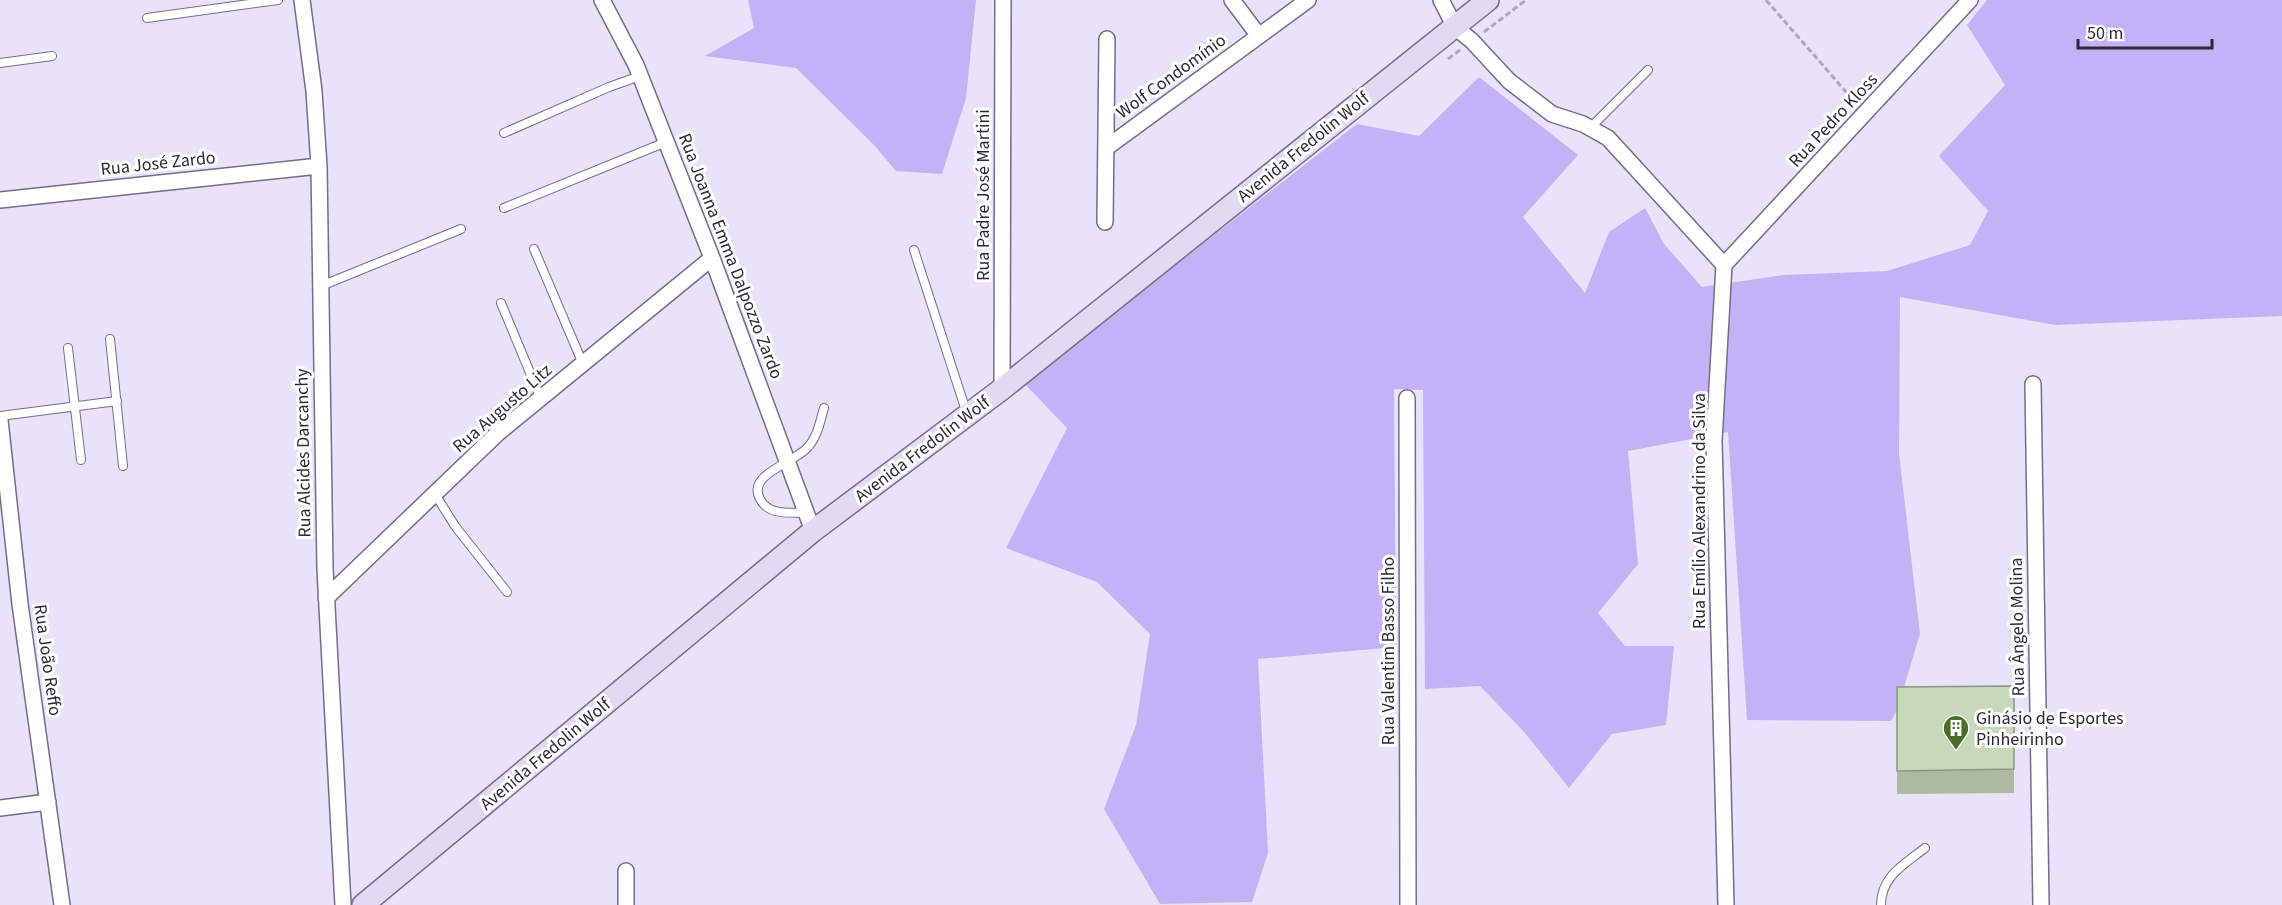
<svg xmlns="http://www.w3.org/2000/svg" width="2282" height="905" font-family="'Source Sans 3',sans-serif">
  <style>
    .green { fill: #c4b2f6 }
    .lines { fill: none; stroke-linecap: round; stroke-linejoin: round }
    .lane-casing { stroke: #746d89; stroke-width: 10 }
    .street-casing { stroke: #746d89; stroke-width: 18 }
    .secondary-casing { stroke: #746d89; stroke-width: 24 }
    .path { stroke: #ada8bd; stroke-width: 3; stroke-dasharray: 6 3; stroke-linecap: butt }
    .lane { stroke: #fff; stroke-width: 8 }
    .street { stroke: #fff; stroke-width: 15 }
    .secondary { stroke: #e1daf2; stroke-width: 21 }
    .wall { fill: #abbaa1 }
    .building { fill: #c7d8bb; stroke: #8b9783; stroke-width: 1.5 }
    .labels { text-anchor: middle; stroke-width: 6; stroke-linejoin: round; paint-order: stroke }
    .street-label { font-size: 18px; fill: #2c2935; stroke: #fff }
    .poi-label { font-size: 18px; fill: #2c2935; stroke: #fff; text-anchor: start }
  </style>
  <rect width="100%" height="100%" fill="#e8e2fb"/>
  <path class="green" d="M 748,0 L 976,0 L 966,98 L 942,174 L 896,171 L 874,145 L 796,68 L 705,56 L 754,28 Z
    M 1987,0 L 2282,0 L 2282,316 L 2055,325 L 1900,297 L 1899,453 L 1920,634 L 1897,710 L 1891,721 L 1747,720 L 1728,432 L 1628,451 L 1638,564 L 1598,613 L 1625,646 L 1674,646 L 1666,725 L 1612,734 L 1569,788 L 1525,733 L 1480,686 L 1425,689 L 1423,390 L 1394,389 L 1396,647 L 1258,659 L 1268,853 L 1252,902 L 1160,904 L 1104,809 L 1136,725 L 1150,634 L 1097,582 L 1006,548 L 1067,428 L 1024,383 L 1357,124 L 1419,136 L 1479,77 L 1578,155 L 1523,217 L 1585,293 L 1609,232 L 1645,208 L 1664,244 L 1702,287 L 1783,275 L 1887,271 L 1970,245 L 1988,211 L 1939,156 L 2005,85 L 1967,25 Z"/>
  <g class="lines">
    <g class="lane-casing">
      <path id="lane" d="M 147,18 L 278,0
        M 0,63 L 52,56
        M 1590,128 L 1648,70
        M 504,133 L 609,87 L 640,76
        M 504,208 L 666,142
        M 534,249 L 583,364
        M 914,250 L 967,414
        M 321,286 L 461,229
        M 501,303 L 541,399
        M 110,339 L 123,466
        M 68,348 L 81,460
        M 0,416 L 117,401
        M 435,494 L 455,526 L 507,592
        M 806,513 C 789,512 769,516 760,499 C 746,474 795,463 808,447 C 818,436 820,421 824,408
        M 1881,905 C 1881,876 1905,864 1925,848"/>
    </g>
    <g class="street-casing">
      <path id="street" d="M 302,0 L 314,91 L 319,166 L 325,569 L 343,905
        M 602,0 L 636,65 L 712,258 L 813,531
        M 1232,0 L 1259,36
        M 1441,0 L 1455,27 L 1472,41 L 1509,81 L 1552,114 L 1583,124 L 1608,138 L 1724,265 L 1714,440 L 1726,905
        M 1106,148 L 1308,0
        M 0,200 L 319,166
        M 1105,222 L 1107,39
        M 1724,265 L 1970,0
        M 2033,384 L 2041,905
        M 1002,389 L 1003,0
        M 1407,398 L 1408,905
        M 0,420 L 20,604 L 62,905
        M 326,598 L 498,433 L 712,258
        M 0,808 L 48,802
        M 626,905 L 626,871"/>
    </g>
    <g class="secondary-casing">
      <path id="secondary" d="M 363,905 L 813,531 L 1002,389 L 1488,0"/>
    </g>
    <path class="path" d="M 1766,0 L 1854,101
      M 1484,32 L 1526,0
      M 1448,59 L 1460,50"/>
    <use href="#lane" class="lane"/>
    <use href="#street" class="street"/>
    <use href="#secondary" class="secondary"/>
  </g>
  <path class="wall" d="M 2014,686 L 2014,793 L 1897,794 L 1897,687 Z"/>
  <path class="building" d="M 2014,686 L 2014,769 L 1897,771 L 1897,687 Z"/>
  <defs>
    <g id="building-pin" transform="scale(1.35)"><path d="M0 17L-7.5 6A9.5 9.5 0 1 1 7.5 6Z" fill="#496e28" stroke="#fff"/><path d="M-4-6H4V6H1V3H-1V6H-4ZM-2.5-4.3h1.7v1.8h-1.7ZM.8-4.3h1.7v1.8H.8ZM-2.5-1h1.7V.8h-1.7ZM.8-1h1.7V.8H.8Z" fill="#fff"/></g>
  </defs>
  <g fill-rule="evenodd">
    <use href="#building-pin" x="1956" y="728"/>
  </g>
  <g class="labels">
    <g class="street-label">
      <text transform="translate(1171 76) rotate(-36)" y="6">Wolf Condomínio</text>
      <text transform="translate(1833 120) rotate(-47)" y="6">Rua Pedro Kloss</text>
      <text transform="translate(1303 147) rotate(-39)" y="6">Avenida Fredolin Wolf</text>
      <text transform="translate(158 163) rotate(-6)" y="6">Rua José Zardo</text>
      <text transform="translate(983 195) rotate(-90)" y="6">Rua Padre José Martini</text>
      <text transform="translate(731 256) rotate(69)" y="6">Rua Joanna Emma Dalpozzo Zardo</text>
      <text transform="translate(502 408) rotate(-41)" y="6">Rua Augusto Litz</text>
      <text transform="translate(922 449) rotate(-37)" y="6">Avenida Fredolin Wolf</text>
      <text transform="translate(303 453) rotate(-91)" y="6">Rua Alcides Darcanchy</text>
      <text transform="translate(1699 511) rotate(-90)" y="6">Rua Emílio Alexandrino da Silva</text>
      <text transform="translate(2017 627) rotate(-91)" y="6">Rua Ângelo Molina</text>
      <text transform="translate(1388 651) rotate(-90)" y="6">Rua Valentim Basso Filho</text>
      <text transform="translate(48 660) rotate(82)" y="6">Rua João Reffo</text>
      <text transform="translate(545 754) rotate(-40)" y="6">Avenida Fredolin Wolf</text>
    </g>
    <g class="poi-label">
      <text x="1976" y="724">Ginásio de Esportes<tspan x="1976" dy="21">Pinheirinho</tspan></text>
    </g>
  </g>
  <path d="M2078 39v9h134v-9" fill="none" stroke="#2c2935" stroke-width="3"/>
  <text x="2087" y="39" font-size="18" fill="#2c2935" stroke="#ffffff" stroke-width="4.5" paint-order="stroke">50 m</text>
</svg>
